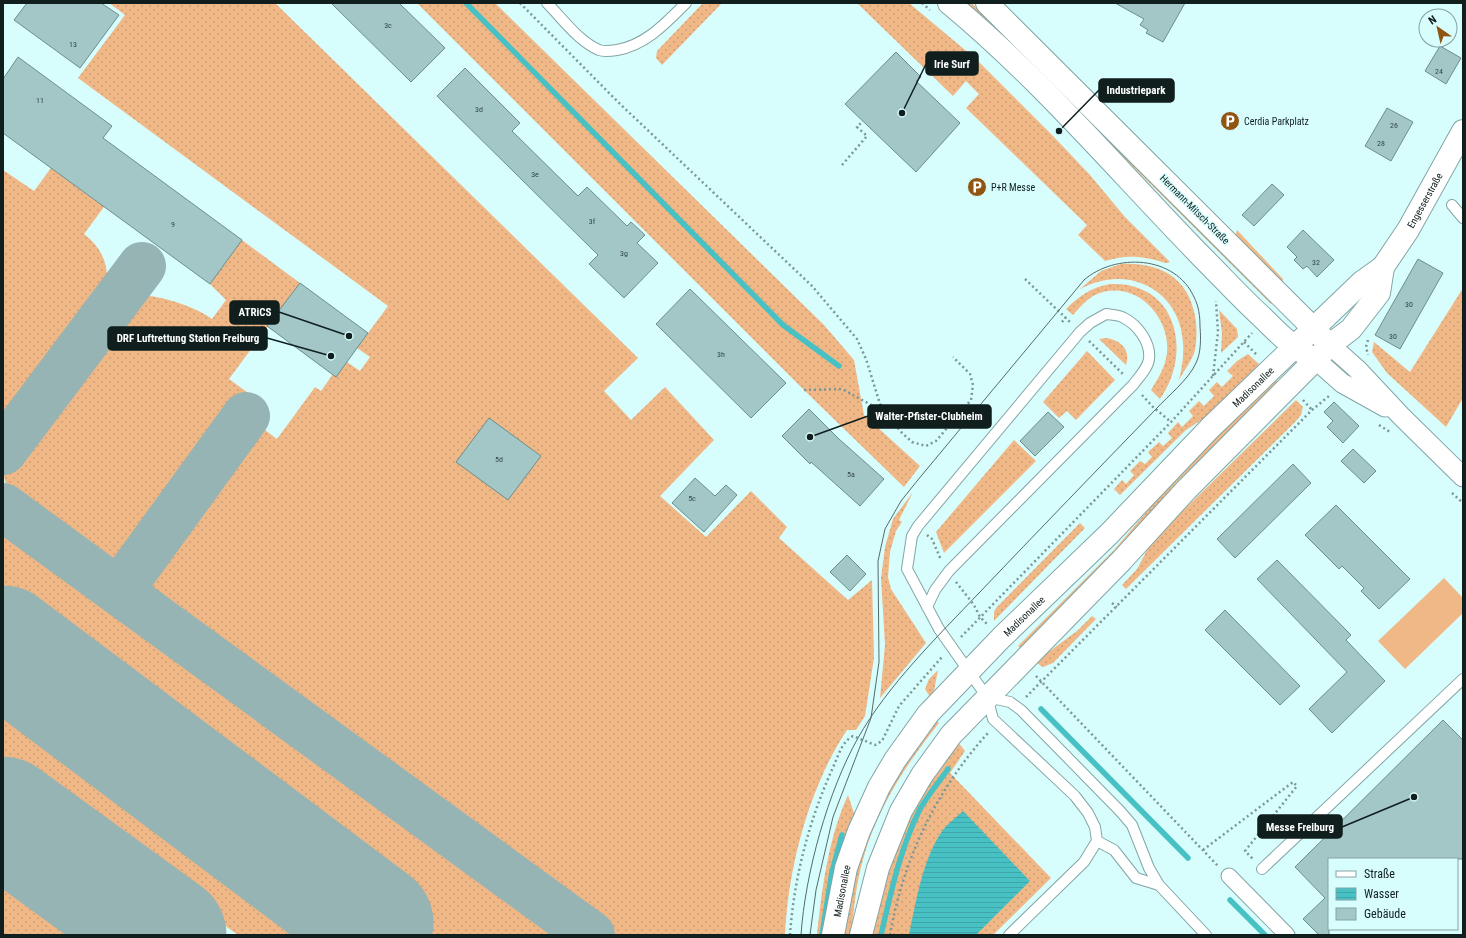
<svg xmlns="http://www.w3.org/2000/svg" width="1466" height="938" font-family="'Roboto Condensed',sans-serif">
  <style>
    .grass { fill: url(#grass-dots) }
    .garden { fill: #f0b887 }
    .water { fill: url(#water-rules) }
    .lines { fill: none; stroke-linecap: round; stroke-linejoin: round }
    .stream { stroke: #48c1c4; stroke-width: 5.5 }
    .taxiway { stroke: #96b4b4; stroke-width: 48 }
    .runway { stroke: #96b4b4; stroke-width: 119 }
    .building { fill: #a3c7c7; stroke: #6b8d8e }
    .service-casing { stroke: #82a5a5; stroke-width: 12 }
    .pedestrian-casing { stroke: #82a5a5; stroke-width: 17 }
    .minor-casing { stroke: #82a5a5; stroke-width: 21 }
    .tertiary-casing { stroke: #82a5a5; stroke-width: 24 }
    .secondary-casing { stroke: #82a5a5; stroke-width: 24 }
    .path { stroke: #7b9696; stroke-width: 2.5; stroke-dasharray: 2 3; stroke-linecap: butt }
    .service { stroke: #fff; stroke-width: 10 }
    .pedestrian { stroke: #fff; stroke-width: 15 }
    .minor { stroke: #fff; stroke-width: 19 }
    .tertiary { stroke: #fff; stroke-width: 22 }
    .secondary { stroke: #fff; stroke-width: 22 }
    .tram { stroke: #556b6b; stroke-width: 1 }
    .labels { text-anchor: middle; stroke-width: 3; stroke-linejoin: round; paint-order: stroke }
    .number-label { font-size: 8px; fill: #354848 }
    .poi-label { font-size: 10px; fill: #101e1e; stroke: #d8fdfd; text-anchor: start }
    .street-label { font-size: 10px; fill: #101e1e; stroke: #d8fdfd }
    .leader { fill: none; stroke: #101e1e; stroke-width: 1.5 }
    .callout-dot { fill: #101e1e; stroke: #d8fdfd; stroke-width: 1.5 }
    .callout { fill: #101e1e; stroke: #101e1e; stroke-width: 1.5 }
    .callout-label { font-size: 11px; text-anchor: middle; font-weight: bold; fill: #fff }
  </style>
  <defs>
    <pattern id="grass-dots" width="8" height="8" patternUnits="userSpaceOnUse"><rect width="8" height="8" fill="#f0b887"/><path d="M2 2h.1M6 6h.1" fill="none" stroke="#cd9e74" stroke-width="1.8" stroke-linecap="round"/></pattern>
    <pattern id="water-rules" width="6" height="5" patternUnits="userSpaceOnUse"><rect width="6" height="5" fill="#48c1c4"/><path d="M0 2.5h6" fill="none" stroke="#3ea5a8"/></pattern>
  </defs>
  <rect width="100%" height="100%" fill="#d8fdfd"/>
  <path class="grass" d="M 109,3 L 275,3 L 638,358 L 604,391 L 631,420 L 665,387 L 714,440 L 660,496 L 706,537 L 751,491 L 787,527 L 779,538 L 848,600 L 872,580 L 874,658 L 865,716 L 856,730 L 847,730 C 809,787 788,868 785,935 L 607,935 L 133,590 L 132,580 L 135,574 L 249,418 L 277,439 L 315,387 L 321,391 L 333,374 L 336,376 L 347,362 L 360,371 L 370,357 L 357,348 L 388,306 L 78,78 L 125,15 Z
    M 417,3 L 495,3 L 824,325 L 854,360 L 864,415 L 920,466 L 904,487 L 804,390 Z
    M 703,3 L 722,3 L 662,65 L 656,58 L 657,51 Z
    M 857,3 L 909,3 L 977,60 L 1054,137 L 1090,175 L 1125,217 L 1170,262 L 1166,263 C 1144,256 1127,254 1105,261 L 1078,235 L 1087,225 L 966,108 L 979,94 L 966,81 L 953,96 Z
    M 961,3 L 971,3 L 1000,28 L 1275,300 L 1271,304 L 1042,76 Z
    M 51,168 L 104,207 L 84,234 C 105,250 111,271 105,297 L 3,435 L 3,170 L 34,191 Z
    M 1237,230 L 1283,279 L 1282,283 L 1235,237 Z
    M 242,240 L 300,283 L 229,379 L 251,395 L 123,570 L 118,573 L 110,573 L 9,500 L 3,471 L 123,303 C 128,299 134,297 140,296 C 158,294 198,308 212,319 L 226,300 L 210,284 Z
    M 1121,264 C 1159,262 1188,277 1195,316 C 1197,327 1197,339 1195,350 C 1192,361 1184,370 1179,380 C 1182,368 1184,355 1183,343 C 1180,288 1125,263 1079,290 L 1101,271 Z
    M 1110,284 C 1177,281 1193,352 1160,399 L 1151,390 C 1157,380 1163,371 1166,359 C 1175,319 1134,275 1093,296 C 1085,301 1079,308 1073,315 L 1066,309 C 1079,296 1092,287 1110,284 Z
    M 1463,288 L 1463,398 L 1446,427 L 1387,373 L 1372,352 L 1374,342 L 1410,372 Z
    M 1219,310 L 1237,329 L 1238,337 L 1221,353 L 1222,333 Z
    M 1106,338 C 1121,340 1131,350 1126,365 L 1099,339 Z
    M 1087,351 L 1115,380 L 1076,420 L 1067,411 L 1059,418 L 1043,402 Z
    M 1248,354 L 1259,364 L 1251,376 L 1209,415 L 1186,430 L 1120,495 L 1114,489 L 1122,480 L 1126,484 L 1134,475 L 1130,471 L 1140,461 L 1145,464 L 1152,457 L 1148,452 L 1159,442 L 1163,446 L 1172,438 L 1168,433 L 1178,422 L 1182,427 L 1193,416 L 1189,411 L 1199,401 L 1204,406 L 1214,396 L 1209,390 L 1217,382 L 1222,387 L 1233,376 L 1227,371 L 1237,361 Z
    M 1274,379 L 1278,382 L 1177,482 L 1130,539 L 1022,650 L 1018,646 L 1114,550 L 1174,480 Z
    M 1296,400 L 1303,407 L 1301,415 L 1296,421 L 1126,589 L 1122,585 L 1137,569 L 1152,541 Z
    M 1014,440 L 1036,461 L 944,553 L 936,532 Z
    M 913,492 L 899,520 L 902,522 L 896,531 L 890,552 L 888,577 L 891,589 L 926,643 L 880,698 L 885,645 L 881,578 L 885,547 L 893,519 Z
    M 3,520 L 573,935 L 238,935 L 3,765 Z
    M 1080,523 L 1085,528 L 994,621 L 994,612 L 996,608 Z
    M 1092,616 L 1096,619 L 1053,663 L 1043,667 L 1035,662 L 1077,631 Z
    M 938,670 L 934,691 L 930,697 L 925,689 L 929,679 Z
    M 935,720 L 939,723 C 907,763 878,807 864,856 C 856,882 854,909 851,935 L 843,935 L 852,877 L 890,784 Z
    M 958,742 L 965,751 L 950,773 L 1051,878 L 993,935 L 873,935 C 878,903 886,868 899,838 C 915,804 936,772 958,742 Z
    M 848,795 L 855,816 L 824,935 L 817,935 C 822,888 828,839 848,795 Z
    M 3,865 L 100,935 L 3,935 Z"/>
  <path class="garden" d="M 1444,578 L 1463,598 L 1463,613 L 1405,669 L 1378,641 Z"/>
  <path class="water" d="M 963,811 L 1030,881 L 976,935 L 909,935 C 916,902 923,857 943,830 C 948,823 957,817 963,811 Z"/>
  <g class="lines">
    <path class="stream" d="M 466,3 L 783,325 L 839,366
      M 1041,709 L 1188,858
      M 1230,900 L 1265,935
      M 822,935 L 832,872 L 842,835
      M 881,935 C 891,892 900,849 920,809 C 928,795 939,782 948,769"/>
    <path class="taxiway" d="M 3,451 L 142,266
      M 3,507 L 591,935
      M 119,591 L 246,416"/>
    <path class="runway" d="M 3,645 L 374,923
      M 3,816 L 167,935"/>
  </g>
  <path class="building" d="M 27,3 L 101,3 L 119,15 L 80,68 L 14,20 Z
    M 331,3 L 399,3 L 445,48 L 411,82 Z
    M 1115,3 L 1185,3 L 1163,42 L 1146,33 L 1148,30 L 1140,25 L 1144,19 Z
    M 1440,46 L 1461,58 L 1446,84 L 1425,71 Z
    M 896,52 L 921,77 L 916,81 L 960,123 L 916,172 L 845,104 Z
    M 18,57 L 112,126 L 103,138 L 242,240 L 210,284 L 3,133 L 3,79 Z
    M 465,68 L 520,123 L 512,131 L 578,196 L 587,187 L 627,226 L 631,222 L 645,235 L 637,243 L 658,263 L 624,298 L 589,264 L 598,255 L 437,96 Z
    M 1387,108 L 1413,122 L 1391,161 L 1365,146 Z
    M 1272,184 L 1284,195 L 1254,226 L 1242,215 Z
    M 1303,230 L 1334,260 L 1317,277 L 1307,266 L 1303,269 L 1294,260 L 1297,257 L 1287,247 Z
    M 1418,259 L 1443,273 L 1400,349 L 1375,335 Z
    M 300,283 L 368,333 L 336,377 L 267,326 Z
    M 690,289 L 786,383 L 751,418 L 656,324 Z
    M 1334,402 L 1359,426 L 1343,443 L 1327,427 L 1333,421 L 1324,412 Z
    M 809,409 L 839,439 L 884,479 L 860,506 L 811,462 L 810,464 L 782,436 Z
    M 1048,412 L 1064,427 L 1035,456 L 1020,441 Z
    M 489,418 L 541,456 L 508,500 L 456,462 Z
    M 1353,449 L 1376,471 L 1364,483 L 1341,461 Z
    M 1293,464 L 1311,483 L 1235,558 L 1217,539 Z
    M 695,478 L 715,496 L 726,485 L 737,495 L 704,532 L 672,503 Z
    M 1336,505 L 1410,579 L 1379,609 L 1361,591 L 1364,588 L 1342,566 L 1339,569 L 1305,535 Z
    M 847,555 L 866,574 L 850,591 L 830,572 Z
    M 1277,560 L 1351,635 L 1346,640 L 1385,681 L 1332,733 L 1309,709 L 1347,672 L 1257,579 Z
    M 1225,610 L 1300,686 L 1280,705 L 1205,630 Z
    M 1443,720 L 1463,740 L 1463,859 L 1329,859 L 1329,935 L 1319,935 L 1303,919 L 1325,898 L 1295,867 Z"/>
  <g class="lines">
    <g class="service-casing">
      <path id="service" d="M 547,3 C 562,18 578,41 599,50 C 604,52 611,51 617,50 C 646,45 666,23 686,3
        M 1452,205 L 1463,218
        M 927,607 L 935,590 L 949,571 L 1133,385 C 1139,377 1148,368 1149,359 C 1151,343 1138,325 1124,318 C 1120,315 1112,315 1106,314 L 1090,323 L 1080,332 L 918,526 L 912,536 L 907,569 L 939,629 L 987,697 L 993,719 L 1075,796 L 1088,813 L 1095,827 L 1097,841 L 1084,862 L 1009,935
        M 987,697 L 1010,702 L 1021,710 L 1120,811 L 1132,825 L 1149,868 L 1159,885 L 1206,935
        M 1097,841 L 1114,850 L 1136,878 L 1159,885
        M 1262,869 L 1463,679"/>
    </g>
    <g class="pedestrian-casing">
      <path id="pedestrian" d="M 1229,876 L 1287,935"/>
    </g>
    <g class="minor-casing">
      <path id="minor" d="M 1330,345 L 1357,369 L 1401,416 L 1463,477
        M 1315,359 L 1342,383 L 1385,407"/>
    </g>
    <g class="tertiary-casing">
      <g id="tertiary">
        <path id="s1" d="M 1314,328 L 1362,282 L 1383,267 L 1408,230 L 1463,131"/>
        <path d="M 1330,345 L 1351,329 L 1379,293 L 1383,267"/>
      </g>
    </g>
    <g class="secondary-casing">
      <g id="secondary">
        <path d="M 949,3 C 1042,80 1119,172 1203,258 C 1223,278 1242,299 1263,318 C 1277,332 1290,345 1307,355"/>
        <path id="s2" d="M 833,935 L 846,868 L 859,831 L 879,787 L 895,760 L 928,714 L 1001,638 L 1109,534 L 1210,428 L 1314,328"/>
        <path d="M 861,935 L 878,868 L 901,811 L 922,775 L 951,735 L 1122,560 L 1186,490 L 1330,345 L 987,3"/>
      </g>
    </g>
    <path class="path" d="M 520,3 L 618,102 L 812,286 L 857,339 L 866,359 L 880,404 L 900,431 L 912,442 L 926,446 L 936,441 L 971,400 L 973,385 L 970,374 L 953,357
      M 922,3 L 930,10
      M 842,165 L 867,136 L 857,127 L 863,121
      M 1025,279 L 1071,323
      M 1062,322 L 1066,317
      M 1368,340 L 1366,347 L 1368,355
      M 1089,341 L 1124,375
      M 1244,342 L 1258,356
      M 1213,376 L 1218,332 L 1216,301
      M 804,390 L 842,389 L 886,413
      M 1142,395 L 1153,407 L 1171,422
      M 1303,400 L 1312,410
      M 1379,425 L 1390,432
      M 1452,493 L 1463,503
      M 927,535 L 932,539 L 941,560
      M 956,582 L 974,605 L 980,617 L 987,624
      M 1112,603 L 1117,607
      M 961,637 L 1171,422 L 1252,333
      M 1036,676 L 1218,866
      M 1026,697 L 1312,410 L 1329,396
      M 1203,850 L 1293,782 L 1297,786 L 1245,851 L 1253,859
      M 790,935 C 794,876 810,817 835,763 C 839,753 843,741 853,736 L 875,745 L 882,741 L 899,706 L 942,657
      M 890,935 C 903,860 936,790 988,733"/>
    <use href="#service" class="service"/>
    <use href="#pedestrian" class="pedestrian"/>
    <use href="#minor" class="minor"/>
    <use href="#tertiary" class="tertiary"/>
    <use href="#secondary" class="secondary"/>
    <path class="tram" d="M 801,935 C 805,874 828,791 858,738 C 887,686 938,636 979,593 C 1038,531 1097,470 1156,409 C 1168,396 1189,379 1196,363 C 1201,353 1201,338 1200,327 C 1200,316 1199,307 1194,297 C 1175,255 1115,253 1084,280 L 917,481 L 901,501 L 885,529 L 878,561 L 879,662 L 871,718 L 833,817 L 816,890 L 810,935"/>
  </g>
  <defs>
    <g id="parking-disc" transform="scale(1)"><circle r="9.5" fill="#8f5511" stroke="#d8fdfd"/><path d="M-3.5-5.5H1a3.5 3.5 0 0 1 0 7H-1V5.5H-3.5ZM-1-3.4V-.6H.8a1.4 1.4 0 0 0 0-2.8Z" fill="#fff"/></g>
  </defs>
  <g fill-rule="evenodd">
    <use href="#parking-disc" x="1230" y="121"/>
    <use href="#parking-disc" x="977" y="187"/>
  </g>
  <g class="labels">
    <g class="number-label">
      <text x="388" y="28">3c</text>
      <text x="73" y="47">13</text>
      <text x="1439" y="74">24</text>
      <text x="40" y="103">11</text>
      <text x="479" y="112">3d</text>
      <text x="1394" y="128">26</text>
      <text x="1381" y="146">28</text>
      <text x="535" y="177">3e</text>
      <text x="592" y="224">3f</text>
      <text x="173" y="227">9</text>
      <text x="624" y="256">3g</text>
      <text x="1316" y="265">32</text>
      <text x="1409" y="307">30</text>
      <text x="1393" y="339">30</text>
      <text x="721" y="357">3h</text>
      <text x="499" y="462">5d</text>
      <text x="851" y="477">5a</text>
      <text x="692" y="501">5c</text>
    </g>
    <g class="poi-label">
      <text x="1244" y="125">Cerdia Parkplatz</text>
      <text x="991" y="191">P+R Messe</text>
    </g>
    <g class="street-label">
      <text dy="4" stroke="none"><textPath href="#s1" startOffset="171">Engesserstraße</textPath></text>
      <text transform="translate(1195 209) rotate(45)" y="4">Hermann-Mitsch-Straße</text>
      <text dy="4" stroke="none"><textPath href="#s2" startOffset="705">Madisonallee</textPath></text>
      <text dy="4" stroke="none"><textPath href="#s2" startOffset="381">Madisonallee</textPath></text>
      <text dy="4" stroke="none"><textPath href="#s2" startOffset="45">Madisonallee</textPath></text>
    </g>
  </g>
  <path class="leader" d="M902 113L926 64M1059 131L1099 90M349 336L279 312M331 356L267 338M810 437L868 416M1414 797L1342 827"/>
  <g class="callout-dot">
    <circle cx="902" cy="113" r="4"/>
    <circle cx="1059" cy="131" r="4"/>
    <circle cx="349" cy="336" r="4"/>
    <circle cx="331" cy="356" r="4"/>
    <circle cx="810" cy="437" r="4"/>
    <circle cx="1414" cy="797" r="4"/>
  </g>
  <g class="callout">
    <rect x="926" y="52" width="52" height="23" rx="4"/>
    <rect x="1099" y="79" width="75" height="23" rx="4"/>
    <rect x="230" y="301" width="49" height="23" rx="4"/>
    <rect x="108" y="327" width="159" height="23" rx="4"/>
    <rect x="868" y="405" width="123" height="23" rx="4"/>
    <rect x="1258" y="815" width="84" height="23" rx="4"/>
  </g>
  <g class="callout-label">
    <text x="952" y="68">Irie Surf</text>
    <text x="1136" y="94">Industriepark</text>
    <text x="255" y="316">ATRiCS</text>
    <text x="188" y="342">DRF Luftrettung Station Freiburg</text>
    <text x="929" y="420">Walter-Pfister-Clubheim</text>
    <text x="1300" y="831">Messe Freiburg</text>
  </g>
  <rect width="1466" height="938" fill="none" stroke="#101e1e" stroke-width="8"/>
  <rect x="1328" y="858" width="130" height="72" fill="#d8fdfd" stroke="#88a4a4"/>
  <rect x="1336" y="871" width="20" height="6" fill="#ffffff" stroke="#88a4a4"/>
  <text x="1364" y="878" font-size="12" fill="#101e1e">Straße</text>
  <rect x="1336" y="888" width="20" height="12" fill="url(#water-rules)" stroke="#88a4a4"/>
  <text x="1364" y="898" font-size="12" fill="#101e1e">Wasser</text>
  <rect x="1336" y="908" width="20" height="12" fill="#a3c7c7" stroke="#88a4a4"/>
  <text x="1364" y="918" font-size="12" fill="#101e1e">Gebäude</text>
  <g transform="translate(1438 28) rotate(326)"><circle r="19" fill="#d8fdfd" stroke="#88a4a4"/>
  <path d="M0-3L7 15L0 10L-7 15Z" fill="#8f5511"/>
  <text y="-6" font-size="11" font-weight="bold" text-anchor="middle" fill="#101e1e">N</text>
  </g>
</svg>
